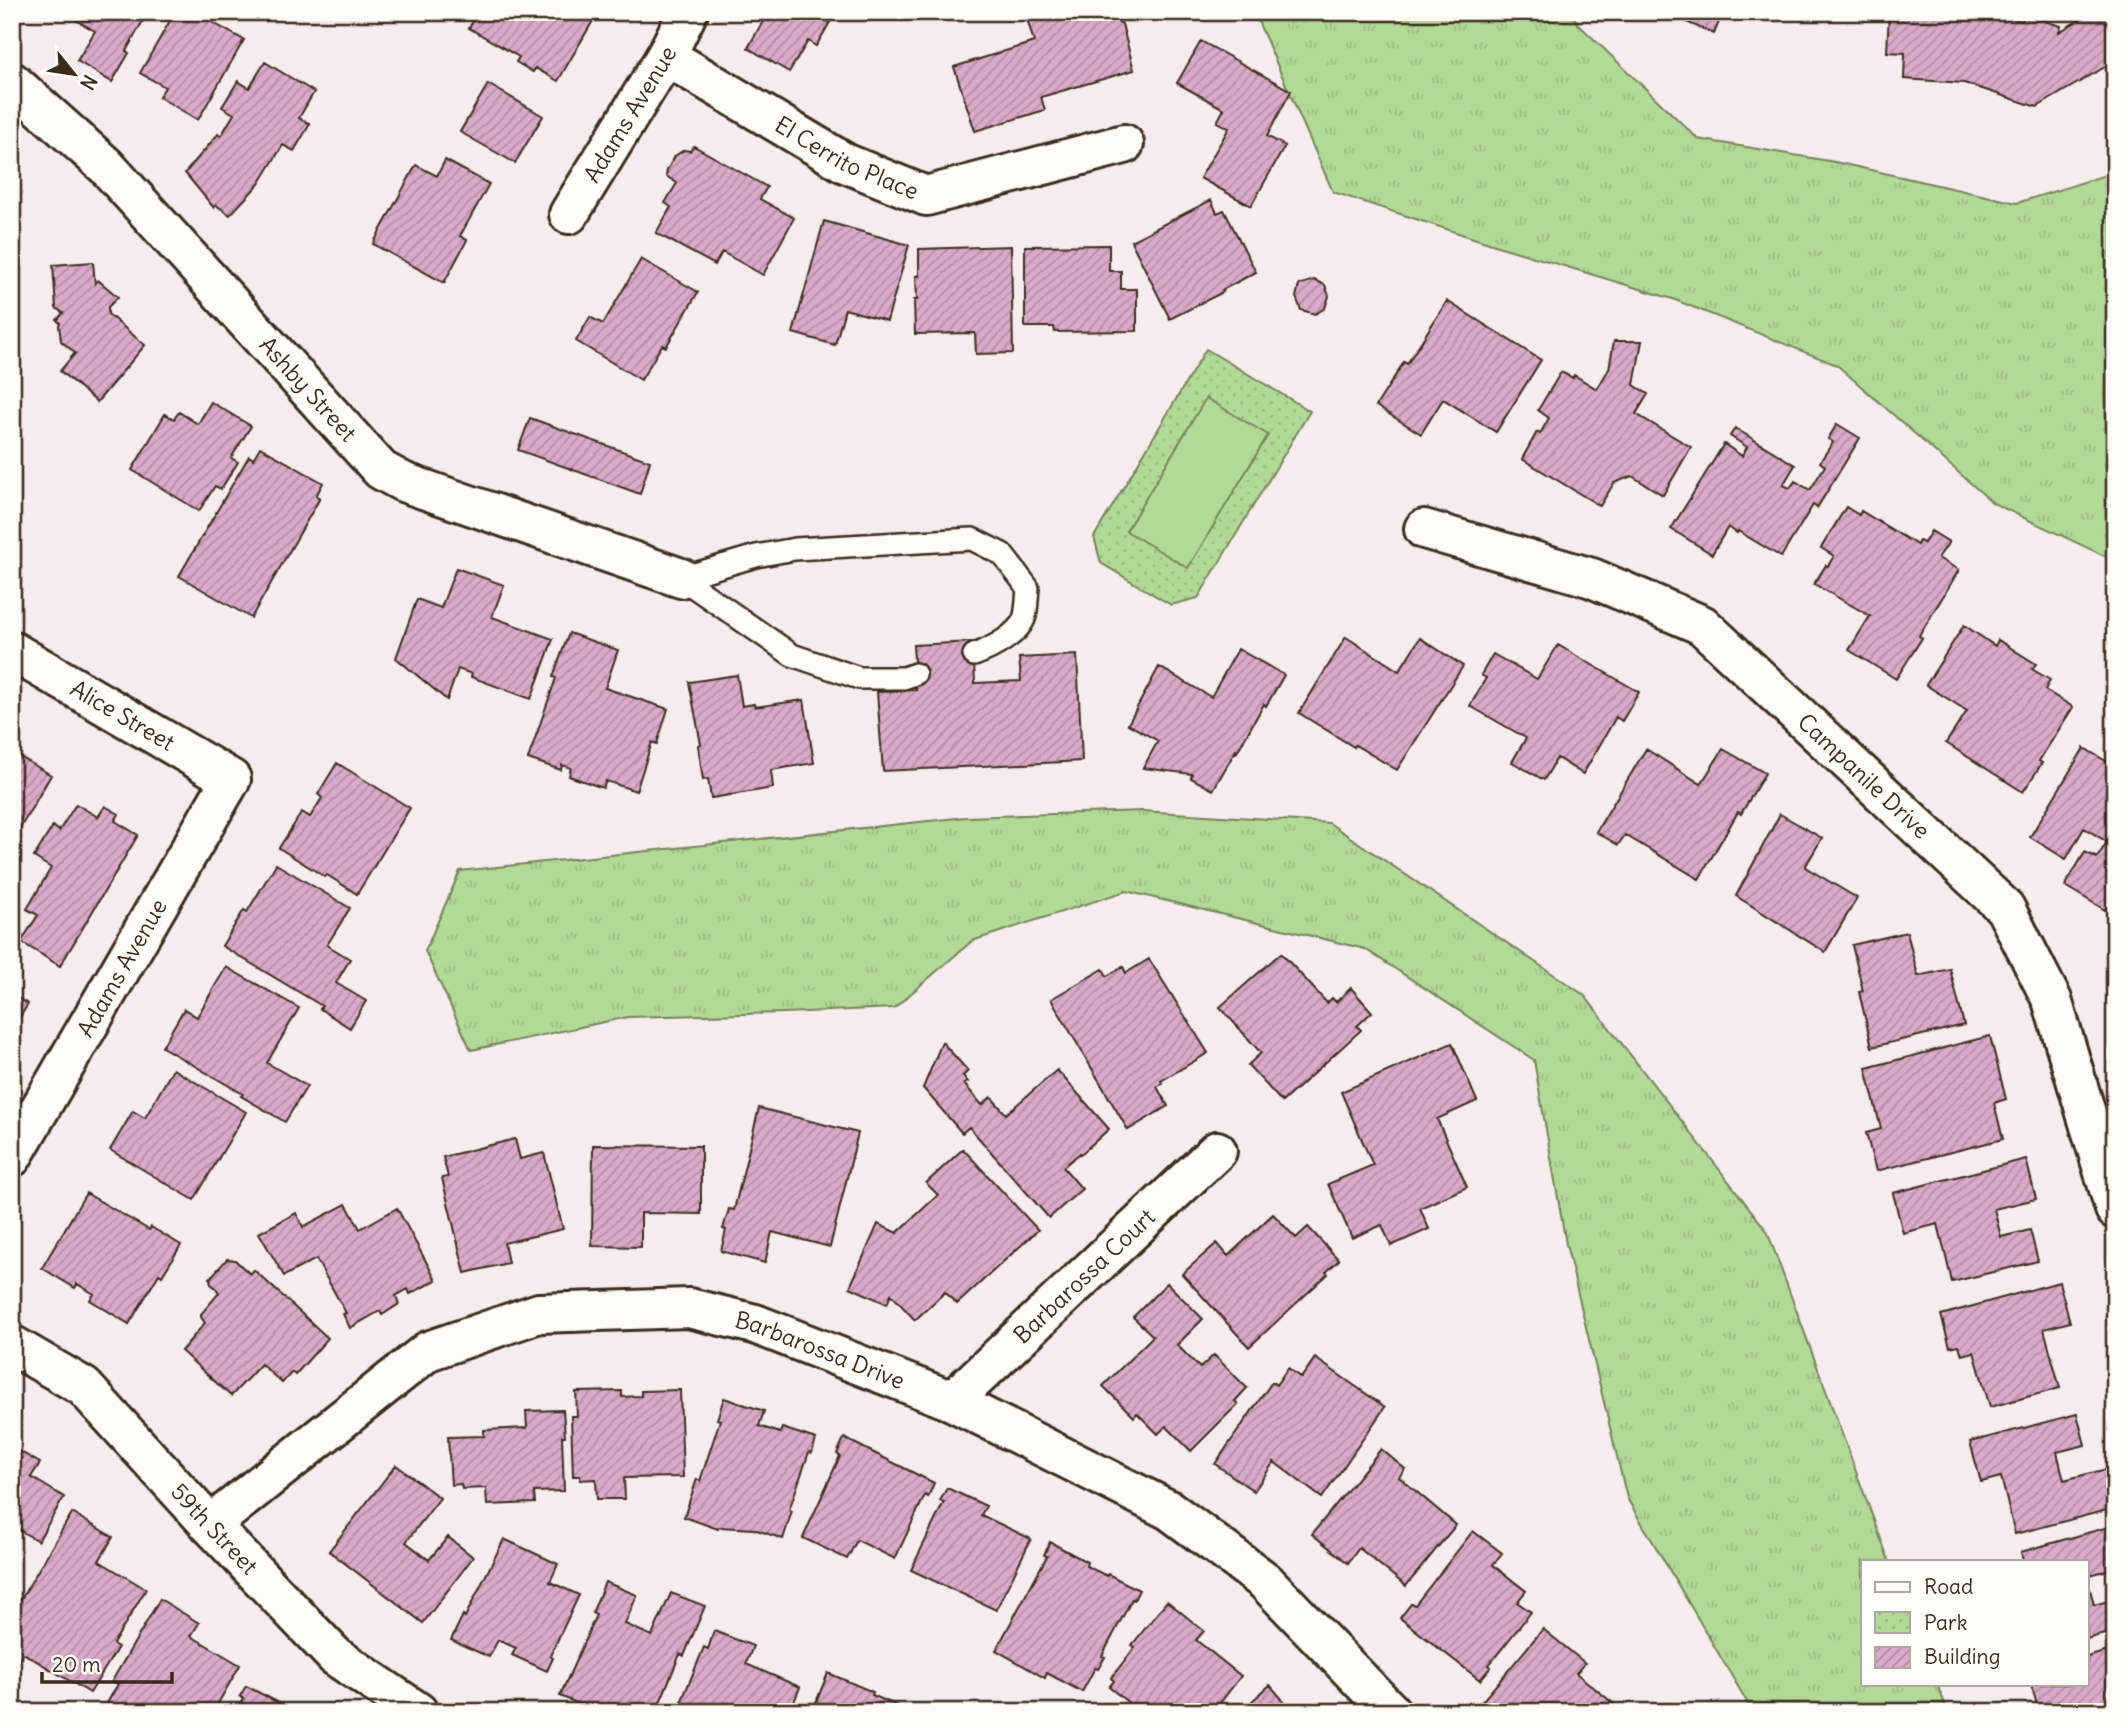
<svg xmlns="http://www.w3.org/2000/svg" width="2127" height="1724" font-family="Delius,sans-serif">
  <style>
    .grass { fill: url(#grass-tufts); stroke: #76825a; stroke-width: 2 }
    .park { fill: url(#park-dots); stroke: #76825a; stroke-width: 2 }
    .garden { fill: #b2da97; stroke: #76825a; stroke-width: 2 }
    .building { fill: url(#building-hatch); stroke: #3b2a1e; stroke-width: 2 }
    .lines { fill: none; stroke-linecap: round; stroke-linejoin: round }
    .service-casing { stroke: #3b2a1e; stroke-width: 26 }
    .minor-casing { stroke: #3b2a1e; stroke-width: 44 }
    .service { stroke: #fdfcf7; stroke-width: 21 }
    .minor { stroke: #fdfcf7; stroke-width: 38 }
    .labels { text-anchor: middle; stroke-width: 5; stroke-linejoin: round; paint-order: stroke }
    .street-label { font-size: 23px; fill: #3b2a1e; stroke: #fdfcf7 }
  </style>
  <defs>
    <pattern id="grass-tufts" width="24" height="20" patternUnits="userSpaceOnUse" patternTransform="scale(1.75)"><rect width="24" height="20" fill="#b2da97"/><path d="M3 7l-1-3M5 7V3M7 7l1-3M15 17l-1-3M17 17v-4M19 17l1-3" fill="none" stroke="#9abb82"/></pattern>
    <pattern id="park-dots" width="8" height="8" patternUnits="userSpaceOnUse" patternTransform="scale(1.75)"><rect width="8" height="8" fill="#b2da97"/><path d="M2 2h.1M6 6h.1" fill="none" stroke="#9abb82" stroke-width="1.8" stroke-linecap="round"/></pattern>
    <pattern id="building-hatch" width="6" height="6" patternUnits="userSpaceOnUse" patternTransform="scale(1.75)"><rect width="6" height="6" fill="#dbaaca"/><path d="M-1 1l2-2M0 6l6-6M5 7l2-2" fill="none" stroke="#b38ba3"/></pattern>
  </defs>
  <rect width="100%" height="100%" fill="#f6ecee"/>
  <filter id="ink" filterUnits="userSpaceOnUse"><feTurbulence type="fractalNoise" baseFrequency=".0143" numOctaves="2"/><feDisplacementMap in="SourceGraphic" scale="14" xChannelSelector="R" yChannelSelector="G"/><feConvolveMatrix kernelMatrix="1 2 1 2 8 2 1 2 1" color-interpolation-filters="sRGB"/></filter>
  <g filter="url(#ink)">
    <path class="grass" d="M 1254,12 L 1571,12 L 1578,24 L 1698,139 L 1835,162 L 2017,203 L 2115,172 L 2115,561 L 1993,503 L 1837,365 L 1673,299 L 1501,247 L 1333,192 Z
      M 1142,811 L 1329,823 L 1584,995 L 1767,1231 L 1889,1561 L 1863,1561 L 1863,1684 L 1937,1684 L 1948,1712 L 1753,1712 L 1627,1498 L 1566,1244 L 1534,1060 L 1365,949 L 1126,891 L 972,941 L 894,1008 L 784,1013 L 628,1017 L 471,1050 L 425,951 L 460,871 L 966,817 Z"/>
    <path class="park" d="M 1206,349 L 1310,411 L 1198,598 L 1171,605 L 1101,563 L 1094,537 Z"/>
    <path class="garden" d="M 1206,398 L 1268,435 L 1188,568 L 1126,531 Z"/>
    <path class="building" d="M 62,12 L 148,12 L 126,51 L 129,53 L 112,82 L 77,61 L 95,31 Z
      M 175,12 L 209,12 L 212,14 L 208,20 L 244,40 L 198,120 L 159,97 L 165,87 L 140,73 Z
      M 457,12 L 540,12 L 545,15 L 547,12 L 598,12 L 558,81 L 535,68 L 533,72 L 516,62 L 519,57 L 469,28 L 473,21 Z
      M 768,12 L 836,12 L 816,46 L 808,41 L 789,72 L 748,48 Z
      M 1025,12 L 1102,12 L 1122,24 L 1134,70 L 1041,97 L 1045,110 L 975,131 L 954,67 L 1034,42 Z
      M 1688,12 L 1723,12 L 1714,34 L 1684,21 Z
      M 1889,12 L 1992,12 L 2022,21 L 2024,15 L 2061,26 L 2059,32 L 2092,12 L 2113,12 L 2115,16 L 2115,61 L 2037,107 L 1964,83 L 1904,79 L 1905,53 L 1887,52 Z
      M 1201,41 L 1291,91 L 1267,136 L 1285,146 L 1251,206 L 1200,178 L 1229,128 L 1217,122 L 1224,109 L 1177,83 Z
      M 265,62 L 314,92 L 299,118 L 310,124 L 294,151 L 283,145 L 259,184 L 230,215 L 216,205 L 214,208 L 185,173 L 218,134 L 221,136 L 234,114 L 222,107 L 238,81 L 249,88 Z
      M 488,84 L 543,116 L 515,163 L 460,132 Z
      M 694,146 L 767,187 L 760,199 L 794,218 L 763,275 L 722,252 L 715,265 L 656,233 L 671,207 L 665,203 L 677,183 L 666,176 L 667,170 L 675,156 L 684,150 L 690,151 Z
      M 445,160 L 489,184 L 460,236 L 467,240 L 444,283 L 373,244 L 416,165 L 437,176 Z
      M 1211,200 L 1217,213 L 1224,210 L 1256,272 L 1222,290 L 1223,292 L 1170,319 L 1131,241 Z
      M 824,221 L 909,245 L 887,321 L 845,309 L 835,345 L 793,333 Z
      M 1109,245 L 1109,271 L 1121,271 L 1121,289 L 1137,289 L 1137,331 L 1055,332 L 1054,327 L 1025,327 L 1025,246 Z
      M 1011,246 L 1013,353 L 976,354 L 975,333 L 915,334 L 914,300 L 917,300 L 916,276 L 919,276 L 919,249 Z
      M 641,259 L 698,292 L 666,347 L 662,345 L 641,380 L 576,341 L 590,317 L 603,324 Z
      M 93,262 L 95,284 L 98,280 L 118,297 L 108,307 L 108,314 L 145,345 L 97,402 L 60,371 L 75,353 L 61,341 L 59,325 L 60,323 L 57,320 L 63,313 L 56,308 L 53,265 Z
      M 1314,280 L 1325,285 L 1329,296 L 1325,308 L 1315,314 L 1301,310 L 1296,297 L 1299,285 Z
      M 1447,301 L 1541,360 L 1496,432 L 1443,399 L 1421,434 L 1376,406 L 1404,362 L 1407,364 Z
      M 1614,341 L 1642,341 L 1634,385 L 1648,394 L 1636,414 L 1691,447 L 1663,495 L 1632,476 L 1614,483 L 1600,506 L 1522,459 L 1537,432 L 1540,434 L 1549,418 L 1538,410 L 1561,372 L 1573,378 L 1574,375 L 1597,389 L 1609,369 Z
      M 211,402 L 251,426 L 231,458 L 238,462 L 221,489 L 215,486 L 199,511 L 132,470 L 165,414 L 174,419 L 179,412 L 198,424 Z
      M 530,418 L 650,461 L 640,494 L 518,450 Z
      M 1837,424 L 1860,438 L 1817,508 L 1813,505 L 1781,557 L 1738,531 L 1737,533 L 1728,527 L 1712,554 L 1671,529 L 1724,444 L 1742,456 L 1747,447 L 1730,436 L 1735,428 L 1795,465 L 1783,485 L 1790,488 L 1795,481 L 1810,490 L 1825,466 L 1820,462 L 1833,442 L 1828,439 Z
      M 260,447 L 323,483 L 316,496 L 320,498 L 251,618 L 179,576 L 249,456 L 253,459 Z
      M 1846,507 L 1859,515 L 1861,511 L 1917,545 L 1919,541 L 1924,543 L 1931,531 L 1949,542 L 1938,558 L 1959,570 L 1919,636 L 1922,638 L 1896,679 L 1849,650 L 1870,616 L 1814,584 L 1826,565 L 1828,566 L 1834,556 L 1821,548 Z
      M 456,568 L 504,585 L 492,617 L 553,639 L 531,699 L 471,677 L 472,674 L 458,669 L 447,700 L 396,658 L 417,599 L 441,608 Z
      M 1964,625 L 1995,646 L 1998,640 L 2036,664 L 2032,669 L 2050,680 L 2045,690 L 2073,707 L 2039,761 L 2042,763 L 2023,792 L 1946,743 L 1967,711 L 1926,685 Z
      M 569,633 L 618,650 L 605,688 L 668,709 L 657,744 L 652,742 L 636,791 L 606,781 L 603,788 L 569,776 L 571,768 L 562,765 L 561,770 L 528,759 L 556,678 L 553,677 Z
      M 1346,637 L 1399,671 L 1420,638 L 1463,666 L 1397,770 L 1355,745 L 1354,747 L 1299,713 Z
      M 973,642 L 975,683 L 1021,681 L 1019,658 L 1077,655 L 1082,761 L 883,771 L 877,692 L 916,690 L 913,645 Z
      M 1558,645 L 1639,692 L 1622,721 L 1616,717 L 1583,774 L 1557,758 L 1544,780 L 1512,762 L 1526,738 L 1470,706 L 1486,678 L 1481,675 L 1493,654 L 1537,679 Z
      M 1238,649 L 1284,675 L 1266,706 L 1264,704 L 1237,752 L 1236,750 L 1213,790 L 1191,778 L 1192,774 L 1143,768 L 1158,741 L 1128,724 L 1159,667 L 1211,697 Z
      M 737,675 L 742,706 L 754,704 L 755,707 L 804,700 L 814,763 L 771,770 L 773,788 L 711,798 L 708,779 L 703,780 L 698,745 L 701,744 L 689,682 Z
      M 2084,748 L 2111,764 L 2115,758 L 2115,895 L 2105,910 L 2065,886 L 2085,852 L 2097,858 L 2107,842 L 2084,828 L 2066,859 L 2030,837 Z
      M 1646,749 L 1701,784 L 1723,749 L 1765,773 L 1741,814 L 1738,812 L 1699,879 L 1625,835 L 1618,845 L 1596,832 Z
      M 12,752 L 51,775 L 12,842 Z
      M 337,763 L 410,808 L 357,894 L 327,875 L 325,877 L 279,848 L 302,812 L 310,817 L 322,798 L 318,794 Z
      M 76,804 L 98,817 L 105,806 L 119,814 L 115,821 L 138,835 L 60,966 L 21,942 L 38,915 L 27,909 L 51,868 L 34,857 L 53,826 L 59,831 Z
      M 1780,814 L 1822,838 L 1805,867 L 1857,898 L 1825,952 L 1736,896 Z
      M 276,864 L 350,908 L 327,945 L 350,959 L 336,983 L 366,1001 L 350,1028 L 320,1009 L 322,1006 L 222,946 L 244,910 L 247,912 Z
      M 1907,932 L 1918,976 L 1950,969 L 1964,1025 L 1872,1047 L 1859,992 L 1863,991 L 1852,945 Z
      M 1281,953 L 1327,1003 L 1332,998 L 1336,1002 L 1351,988 L 1372,1012 L 1357,1026 L 1361,1030 L 1282,1102 L 1248,1065 L 1261,1053 L 1220,1007 Z
      M 1149,959 L 1208,1053 L 1161,1081 L 1162,1083 L 1157,1087 L 1168,1106 L 1128,1130 L 1051,999 L 1103,969 L 1107,976 L 1123,967 L 1126,973 Z
      M 226,967 L 299,1008 L 267,1063 L 307,1086 L 285,1122 L 241,1096 L 243,1094 L 162,1047 L 184,1009 L 197,1017 Z
      M 12,995 L 28,1004 L 12,1030 Z
      M 1990,1036 L 2006,1099 L 1994,1103 L 2003,1139 L 1876,1171 L 1866,1133 L 1881,1129 L 1866,1068 Z
      M 942,1042 L 968,1071 L 963,1076 L 968,1082 L 964,1084 L 982,1105 L 991,1097 L 1006,1114 L 1057,1070 L 1109,1129 L 1081,1154 L 1080,1153 L 1063,1167 L 1082,1189 L 1049,1218 L 969,1127 L 962,1133 L 923,1088 Z
      M 1452,1043 L 1477,1101 L 1437,1119 L 1467,1187 L 1420,1208 L 1429,1229 L 1391,1246 L 1382,1225 L 1352,1238 L 1328,1184 L 1373,1165 L 1341,1092 Z
      M 173,1069 L 246,1112 L 194,1200 L 110,1150 L 133,1111 L 145,1118 Z
      M 759,1108 L 858,1133 L 830,1247 L 772,1232 L 765,1263 L 721,1251 L 726,1230 L 723,1229 L 729,1209 L 734,1210 Z
      M 515,1139 L 520,1159 L 544,1153 L 563,1229 L 504,1243 L 508,1263 L 465,1273 L 442,1178 L 448,1177 L 443,1157 Z
      M 593,1145 L 701,1146 L 701,1214 L 641,1213 L 641,1247 L 592,1246 Z
      M 963,1149 L 1038,1230 L 957,1304 L 945,1292 L 915,1320 L 891,1294 L 887,1304 L 850,1287 L 878,1224 L 897,1233 L 938,1195 L 926,1183 Z
      M 2026,1159 L 2036,1199 L 1994,1209 L 2001,1237 L 2030,1230 L 2038,1261 L 1952,1282 L 1938,1224 L 1903,1233 L 1893,1193 Z
      M 86,1193 L 149,1230 L 151,1227 L 181,1245 L 162,1276 L 159,1274 L 129,1324 L 90,1300 L 94,1294 L 77,1284 L 75,1288 L 42,1268 Z
      M 346,1204 L 360,1229 L 397,1208 L 436,1280 L 410,1294 L 408,1289 L 396,1296 L 399,1304 L 382,1315 L 380,1311 L 350,1328 L 343,1314 L 346,1313 L 316,1259 L 284,1276 L 259,1233 L 296,1213 L 303,1227 Z
      M 1273,1214 L 1296,1238 L 1308,1227 L 1339,1260 L 1326,1272 L 1328,1274 L 1249,1347 L 1182,1274 L 1217,1243 L 1228,1256 Z
      M 227,1259 L 235,1260 L 250,1274 L 254,1270 L 328,1338 L 295,1375 L 292,1372 L 282,1383 L 261,1364 L 231,1396 L 181,1351 L 205,1323 L 201,1317 L 201,1314 L 219,1293 L 216,1288 L 211,1284 L 210,1278 Z
      M 2059,1282 L 2070,1322 L 2044,1329 L 2060,1388 L 1990,1407 L 1974,1352 L 1962,1355 L 1959,1345 L 1950,1347 L 1941,1315 Z
      M 1167,1283 L 1203,1319 L 1177,1345 L 1200,1368 L 1214,1355 L 1247,1388 L 1235,1401 L 1238,1404 L 1191,1451 L 1166,1426 L 1158,1434 L 1137,1413 L 1134,1417 L 1103,1386 L 1153,1336 L 1133,1317 Z
      M 1315,1358 L 1385,1407 L 1322,1498 L 1274,1462 L 1254,1491 L 1215,1464 L 1272,1382 L 1276,1385 L 1288,1368 L 1301,1378 Z
      M 680,1390 L 683,1477 L 624,1478 L 625,1499 L 597,1499 L 596,1479 L 580,1480 L 580,1476 L 573,1476 L 571,1416 L 577,1416 L 576,1392 L 622,1391 L 622,1397 L 641,1396 L 641,1391 Z
      M 724,1398 L 764,1411 L 759,1426 L 780,1433 L 782,1428 L 816,1439 L 812,1453 L 809,1452 L 789,1510 L 792,1511 L 783,1539 L 754,1529 L 719,1527 L 718,1529 L 684,1517 L 697,1479 L 700,1481 L 720,1420 L 717,1419 Z
      M 563,1410 L 565,1436 L 562,1436 L 564,1491 L 534,1492 L 535,1503 L 487,1505 L 486,1488 L 462,1489 L 461,1484 L 451,1485 L 448,1437 L 484,1436 L 484,1430 L 527,1428 L 526,1411 Z
      M 2077,1414 L 2085,1445 L 2057,1452 L 2064,1480 L 2107,1469 L 2115,1497 L 2115,1508 L 2015,1534 L 2001,1477 L 1981,1482 L 1970,1442 Z
      M 844,1438 L 934,1483 L 928,1497 L 925,1495 L 895,1559 L 857,1540 L 847,1559 L 803,1538 L 840,1456 L 837,1454 Z
      M 12,1447 L 40,1463 L 31,1477 L 64,1497 L 38,1541 L 12,1526 Z
      M 1381,1449 L 1405,1469 L 1399,1477 L 1456,1525 L 1406,1586 L 1359,1548 L 1348,1563 L 1312,1534 Z
      M 396,1465 L 440,1498 L 406,1542 L 429,1560 L 448,1537 L 473,1557 L 423,1623 L 329,1551 Z
      M 947,1488 L 986,1506 L 981,1515 L 1031,1539 L 996,1610 L 911,1570 L 944,1502 L 940,1501 Z
      M 72,1513 L 113,1537 L 99,1561 L 146,1589 L 113,1644 L 118,1647 L 90,1693 L 23,1653 L 14,1670 L 12,1669 L 12,1614 Z
      M 2115,1525 L 2115,1568 L 2087,1576 L 2087,1561 L 2023,1561 L 2021,1552 Z
      M 1473,1531 L 1502,1553 L 1493,1565 L 1526,1591 L 1517,1602 L 1531,1612 L 1489,1665 L 1491,1667 L 1480,1680 L 1400,1618 L 1411,1604 L 1415,1605 Z
      M 504,1539 L 558,1564 L 550,1582 L 579,1595 L 550,1656 L 553,1658 L 547,1671 L 512,1655 L 516,1648 L 498,1640 L 489,1657 L 451,1640 L 463,1615 L 465,1617 Z
      M 1050,1542 L 1087,1562 L 1086,1566 L 1107,1576 L 1108,1574 L 1139,1590 L 1134,1600 L 1132,1599 L 1102,1656 L 1105,1657 L 1098,1669 L 1095,1668 L 1082,1692 L 1047,1673 L 1045,1678 L 996,1650 L 1047,1556 L 1044,1555 Z
      M 2087,1577 L 2094,1605 L 2115,1599 L 2115,1631 L 2087,1639 Z
      M 605,1582 L 637,1595 L 625,1624 L 652,1636 L 671,1593 L 705,1606 L 684,1656 L 680,1654 L 656,1712 L 605,1712 L 599,1709 L 598,1712 L 560,1696 L 596,1615 L 592,1613 Z
      M 160,1599 L 199,1623 L 191,1636 L 240,1665 L 213,1712 L 117,1712 L 106,1705 L 118,1684 L 112,1681 Z
      M 1167,1601 L 1204,1631 L 1196,1640 L 1241,1676 L 1213,1712 L 1140,1712 L 1109,1687 L 1114,1681 L 1111,1678 L 1135,1647 L 1132,1645 Z
      M 1543,1629 L 1585,1663 L 1576,1673 L 1614,1704 L 1608,1712 L 1474,1711 Z
      M 714,1631 L 753,1646 L 746,1664 L 800,1687 L 790,1712 L 677,1712 L 704,1647 L 708,1649 Z
      M 2115,1649 L 2115,1712 L 2062,1712 L 2059,1702 L 2038,1708 L 2031,1684 L 2087,1684 L 2087,1657 Z
      M 828,1673 L 873,1692 L 872,1695 L 911,1712 L 812,1712 Z
      M 1270,1685 L 1293,1712 L 1240,1712 Z
      M 246,1686 L 283,1705 L 281,1709 L 287,1712 L 237,1712 L 244,1699 L 240,1696 Z"/>
    <g class="lines">
      <g class="service-casing">
        <path id="service" d="M 915,674 L 904,678 L 859,678 L 792,655 L 681,578 L 756,556 L 795,549 L 972,539 L 1002,554 L 1028,588 C 1027,597 1027,607 1025,616 C 1020,634 991,649 974,655"/>
      </g>
      <g class="minor-casing">
        <g id="minor">
          <path id="s1" d="M 666,56 L 845,163 L 926,196 L 1124,144"/>
          <path id="s2" d="M 12,82 L 106,166 L 381,470 L 403,482 L 681,578"/>
          <path id="s3" d="M 569,214 L 666,56 L 688,12"/>
          <path id="s4" d="M 1424,529 L 1592,578 L 1702,625 L 2005,908 L 2052,1000 L 2115,1209"/>
          <path id="s5" d="M 12,651 L 231,779 L 12,1157"/>
          <path id="s6" d="M 12,1345 L 84,1387 L 210,1525 L 335,1656 L 418,1712"/>
          <path id="s7" d="M 952,1401 L 1217,1151"/>
          <path id="s8" d="M 210,1525 L 428,1351 L 539,1313 L 689,1308 L 755,1324 L 952,1401 L 1169,1510 L 1265,1581 L 1391,1712"/>
        </g>
      </g>
      <use href="#service" class="service"/>
      <use href="#minor" class="minor"/>
    </g>
  </g>
  <g class="labels">
    <g class="street-label">
      <text dy="8" stroke="none"><textPath href="#s3" startOffset="117">Adams Avenue</textPath></text>
      <text dy="8" stroke="none"><textPath href="#s1" startOffset="208">El Cerrito Place</textPath></text>
      <text dy="8" stroke="none"><textPath href="#s2" startOffset="427">Ashby Street</textPath></text>
      <text dy="8" stroke="none"><textPath href="#s5" startOffset="128">Alice Street</textPath></text>
      <text dy="8" stroke="none"><textPath href="#s4" startOffset="516">Campanile Drive</textPath></text>
      <text transform="translate(122 968) rotate(-60)" y="8">Adams Avenue</text>
      <text dy="8" stroke="none"><textPath href="#s7" startOffset="182">Barbarossa Court</textPath></text>
      <text dy="8" stroke="none"><textPath href="#s8" startOffset="684">Barbarossa Drive</textPath></text>
      <text dy="8" stroke="none"><textPath href="#s6" startOffset="276">59th Street</textPath></text>
    </g>
  </g>
  <rect width="2127" height="1724" fill="none" stroke="#fdfcf7" stroke-width="42"/>
  <rect x="21" y="21" width="2085" height="1682" fill="none" stroke="#3b2a1e" stroke-width="2.5" filter="url(#ink)"/>
  <rect x="1861" y="1560" width="228" height="126" fill="#fdfcf7" stroke="#afa8a0" stroke-width="2"/>
  <rect x="1875" y="1582" width="35" height="10" fill="#fdfcf7" stroke="#afa8a0" stroke-width="2"/>
  <text x="1924" y="1594" font-size="21" fill="#3b2a1e">Road</text>
  <rect x="1875" y="1612" width="35" height="21" fill="url(#park-dots)" stroke="#afa8a0" stroke-width="2"/>
  <text x="1924" y="1630" font-size="21" fill="#3b2a1e">Park</text>
  <rect x="1875" y="1647" width="35" height="21" fill="url(#building-hatch)" stroke="#afa8a0" stroke-width="2"/>
  <text x="1924" y="1664" font-size="21" fill="#3b2a1e">Building</text>
  <g transform="translate(74 74) rotate(120)" stroke="#fdfcf7" stroke-width="5" paint-order="stroke">
  <path d="M0-5L12 26L0 18L-12 26Z" fill="#3b2a1e"/>
  <text y="-10" font-size="19" font-weight="bold" text-anchor="middle" fill="#3b2a1e">N</text>
  </g>
  <path d="M42 1672v10h130v-10" fill="none" stroke="#3b2a1e" stroke-width="3.5"/>
  <text x="52" y="1672" font-size="21" fill="#3b2a1e" stroke="#fdfcf7" stroke-width="5" paint-order="stroke">20 m</text>
</svg>
